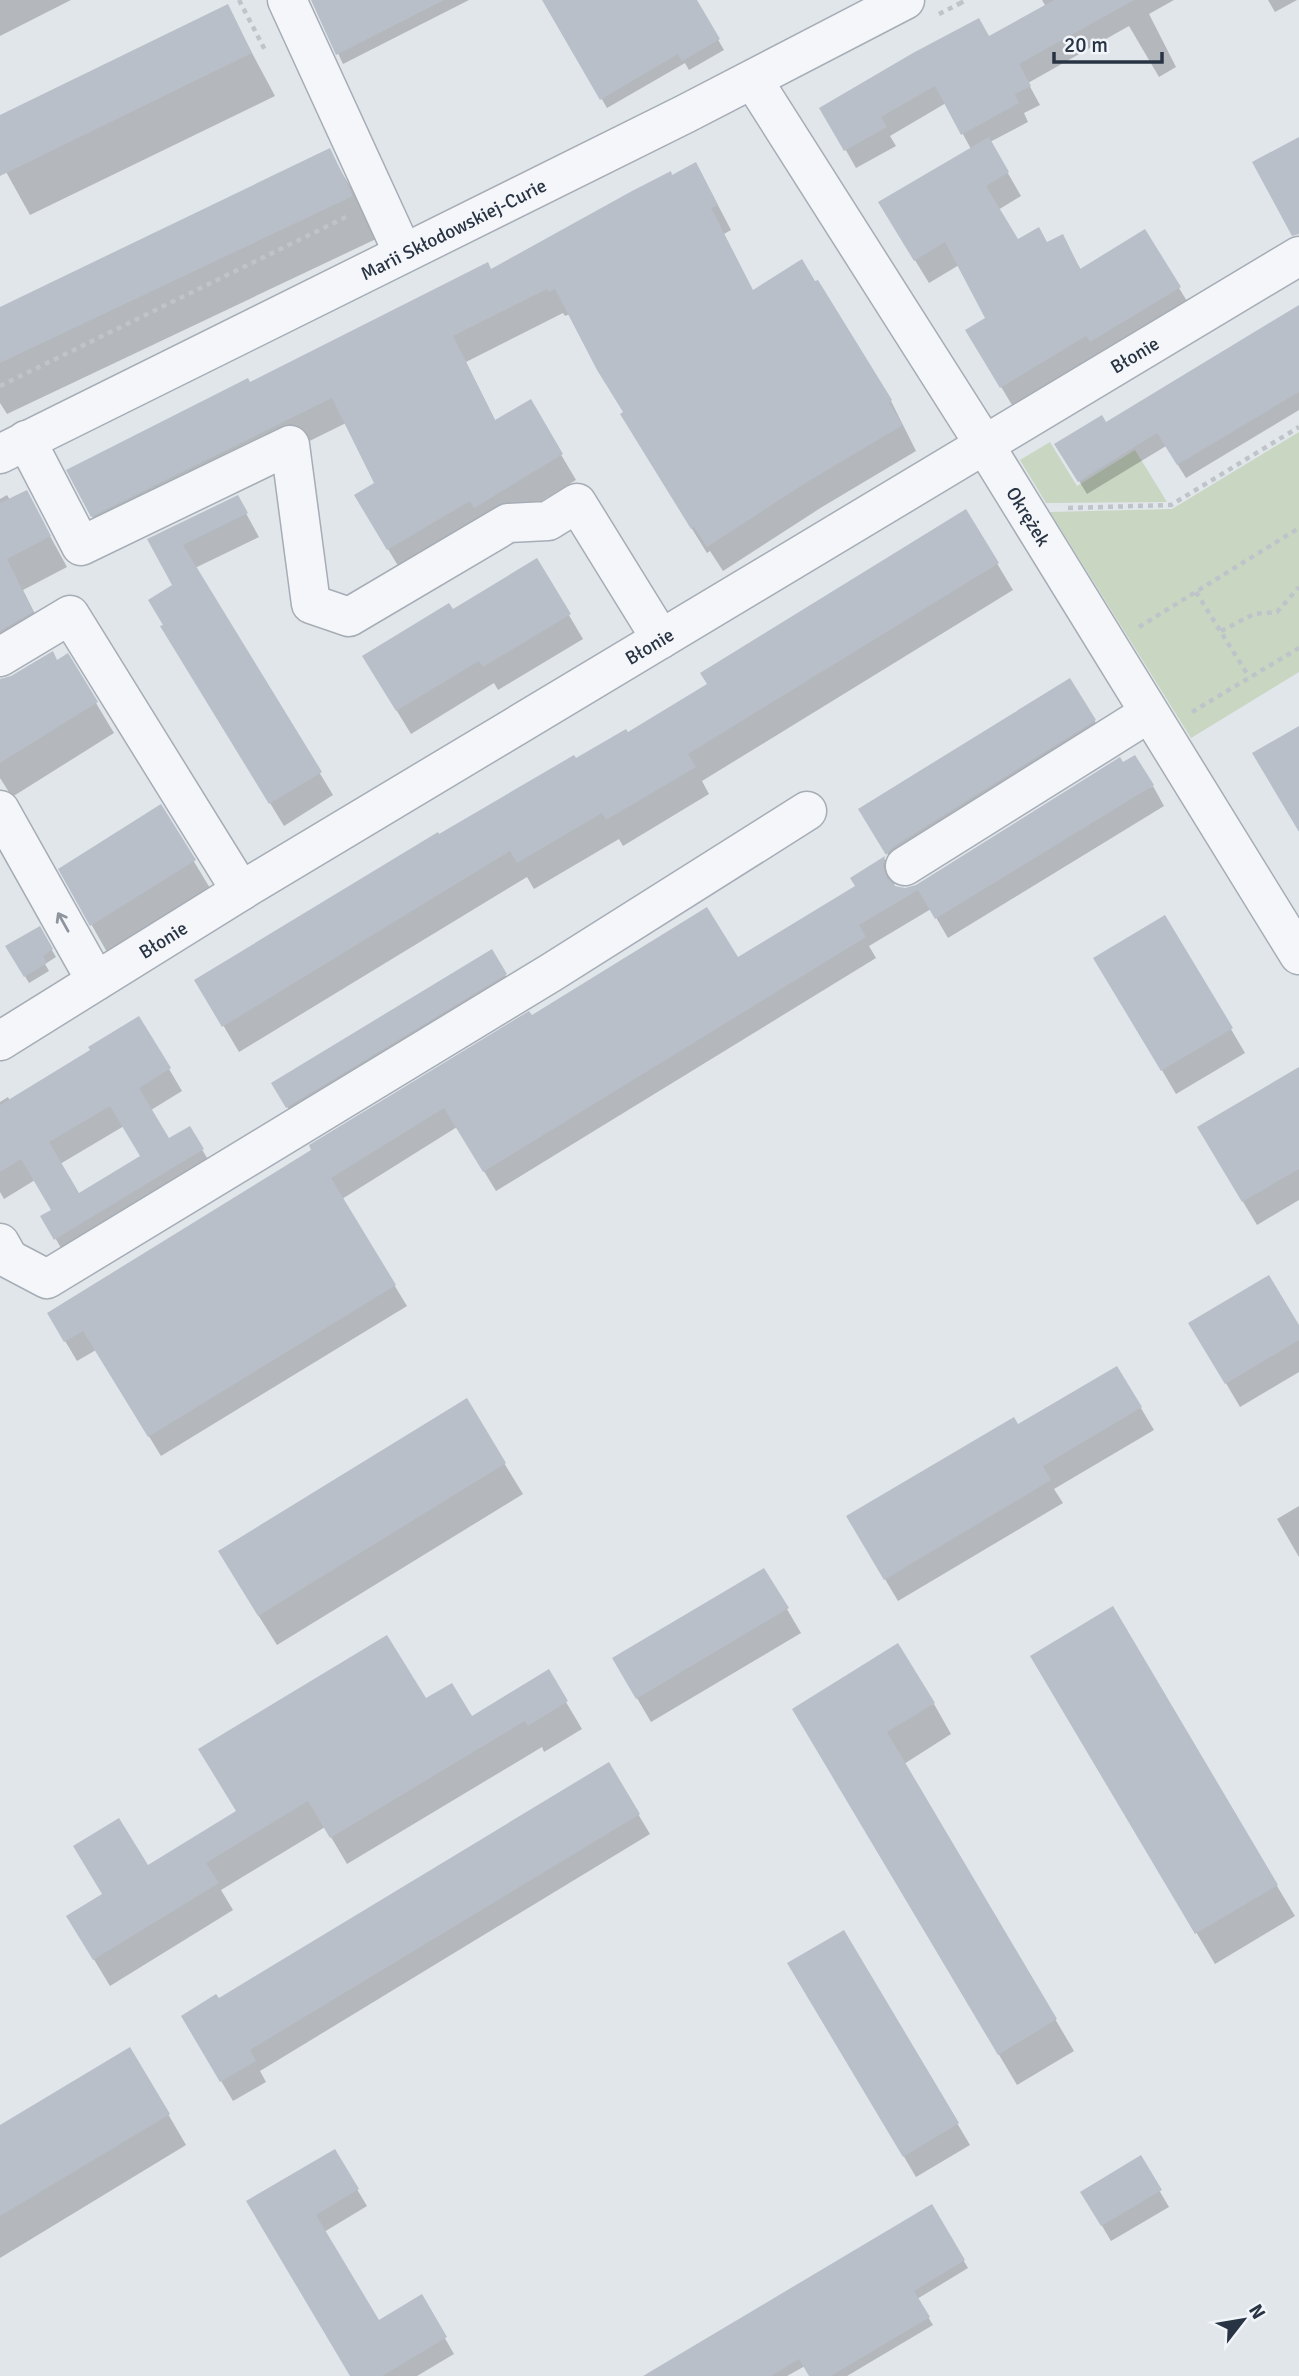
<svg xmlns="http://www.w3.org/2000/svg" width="1299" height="2376" font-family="Signika,sans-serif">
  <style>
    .green { fill: #c8d6c2 }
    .shadow { fill: #0003; fill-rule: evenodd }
    .building { fill: #b8bfc9; fill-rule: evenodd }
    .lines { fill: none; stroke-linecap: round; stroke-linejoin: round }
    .minor-casing { stroke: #a6adb6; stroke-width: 41 }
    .path { stroke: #bfc4ca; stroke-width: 4.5; stroke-dasharray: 5 5; stroke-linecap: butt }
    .minor { stroke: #f4f6f9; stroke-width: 38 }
    .oneway { stroke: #8e959e }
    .labels { text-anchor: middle; stroke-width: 6; stroke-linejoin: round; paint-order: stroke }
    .street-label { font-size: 19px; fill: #283444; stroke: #f1f4f8 }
  </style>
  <rect width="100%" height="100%" fill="#e1e6eb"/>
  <path class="green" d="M 1299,432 L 1299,672 L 1191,738 L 1050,512 L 1172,509 Z
    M 1050,442 L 1077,486 L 1135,450 L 1167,502 L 1046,503 L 1020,460 Z"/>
  <path class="shadow" d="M 0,0 L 71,0 L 0,36 Z
    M 313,0 L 469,0 L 343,64 Z
    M 544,0 L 695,0 L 724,50 L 689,70 L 685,63 L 607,108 Z
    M 1042,0 L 1174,0 L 1149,14 L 1176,67 L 1159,77 L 1129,26 L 1028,83 L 1040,105 L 1024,113 L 1028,122 L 990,142 L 1021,196 L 998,210 L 1017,242 L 1047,244 L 1062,236 L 1081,270 L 1179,288 L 1193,311 L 1015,410 L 967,330 L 987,318 L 959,265 L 929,283 L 894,226 L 971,149 L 946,103 L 890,136 L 896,146 L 856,168 L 822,108 L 989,38 L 1046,7 Z
    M 1268,0 L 1297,0 L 1275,12 Z
    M 227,6 L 275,96 L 30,215 L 0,161 L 0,117 Z
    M 329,151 L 354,193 L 376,239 L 7,414 L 0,403 L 0,309 Z
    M 672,177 L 710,190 L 731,230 L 724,234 L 753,291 L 818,282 L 891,401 L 916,451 L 822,507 L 723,571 L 710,551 L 707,553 L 636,439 L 625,413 L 570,314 L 565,316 L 563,313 L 466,362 L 496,422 L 530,402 L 576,480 L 490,532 L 403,574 L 356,496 L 376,484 L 346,423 L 107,541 L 92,516 L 250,385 L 491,271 Z
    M 1299,307 L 1299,410 L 1186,478 L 1166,446 L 1087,494 L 1065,458 L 1105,424 Z
    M 26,492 L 67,567 L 23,590 L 49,642 L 0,674 L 0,499 L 7,495 L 10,500 Z
    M 237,497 L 259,537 L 195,568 L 333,795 L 284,826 L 176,649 L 165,625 L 174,586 L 149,539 Z
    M 966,512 L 1013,590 L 702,781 L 709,794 L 623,846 L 619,839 L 534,889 L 527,877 L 239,1052 L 197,981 L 439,837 L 627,734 L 709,685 Z
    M 537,561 L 583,639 L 498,690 L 494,683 L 411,734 L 378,680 L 453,612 Z
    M 57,662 L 96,703 L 114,733 L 12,797 L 0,778 L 0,680 Z
    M 1069,680 L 1099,728 L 892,861 L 860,809 Z
    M 1153,786 L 1164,806 L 948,938 L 931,909 L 869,946 L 876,958 L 496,1191 L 457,1127 L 342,1199 L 407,1306 L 161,1456 L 96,1350 L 77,1361 L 49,1314 L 531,1018 L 738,959 L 857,887 L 853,879 L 885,859 L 896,878 L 894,887 L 905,890 Z
    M 161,807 L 219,903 L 116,968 L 60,869 Z
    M 1165,917 L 1245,1053 L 1176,1094 L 1096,958 Z
    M 39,928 L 56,957 L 45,964 L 49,971 L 29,983 L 8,947 Z
    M 491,951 L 519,998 L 301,1131 L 274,1084 Z
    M 139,1018 L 182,1091 L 151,1110 L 169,1141 L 189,1128 L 215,1171 L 68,1260 L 43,1217 L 53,1211 L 35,1180 L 4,1199 L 0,1192 L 0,1102 L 8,1097 L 10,1101 L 92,1051 ZM 124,1126 L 142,1157 L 79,1195 L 60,1164 Z
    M 1299,1069 L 1299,1200 L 1257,1225 L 1213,1152 Z
    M 1191,1324 L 1299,1328 L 1299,1372 L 1240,1407 Z
    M 1117,1368 L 1154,1430 L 1054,1489 L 1063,1503 L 898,1601 L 848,1517 L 1018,1427 Z
    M 466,1401 L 523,1494 L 277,1645 L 238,1583 Z
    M 1299,1506 L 1299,1557 L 1277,1519 Z
    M 764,1570 L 801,1633 L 651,1722 L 614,1659 Z
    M 548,1672 L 582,1729 L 544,1752 L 542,1747 L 347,1864 L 325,1827 L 221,1890 L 233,1910 L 110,1986 L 84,1943 L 147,1868 L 471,1718 Z
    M 1051,1687 L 1277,1886 L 1295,1916 L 1215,1964 Z
    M 934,1704 L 951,1734 L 904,1764 L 1074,2051 L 1017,2085 L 812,1740 Z
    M 608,1764 L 650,1834 L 260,2071 L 266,2082 L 233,2101 L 183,2017 L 218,2000 Z
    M 844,1932 L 970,2145 L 916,2177 L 790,1964 Z
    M 168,2114 L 186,2145 L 0,2258 L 0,2127 Z
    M 334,2151 L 367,2206 L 324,2232 L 378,2323 L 421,2297 L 454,2354 L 417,2376 L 352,2376 L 249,2202 Z
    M 1140,2158 L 1169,2207 L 1111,2241 L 1082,2192 Z
    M 932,2207 L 968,2268 L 917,2299 L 933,2325 L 847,2376 L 811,2376 L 805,2366 L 787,2376 L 647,2376 Z"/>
  <path class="building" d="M 311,0 L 444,0 L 336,55 Z
    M 542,0 L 697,0 L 720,39 L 682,61 L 678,54 L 600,100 Z
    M 1054,0 L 1134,0 L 1019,64 L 1031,86 L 1015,94 L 1019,103 L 961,135 L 935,86 L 881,117 L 887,127 L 844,151 L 819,108 L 913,53 L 979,18 L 989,36 Z
    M 228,4 L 252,53 L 0,176 L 0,115 Z
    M 989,137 L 1009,172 L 986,186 L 1018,239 L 1039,227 L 1047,242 L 1063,234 L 1080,269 L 1145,229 L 1181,287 L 1090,342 L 1086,336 L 1000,388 L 965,330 L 985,318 L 945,242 L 914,261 L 878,202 Z
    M 1299,137 L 1299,234 L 1292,236 L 1252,162 Z
    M 330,148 L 353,196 L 0,363 L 0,307 Z
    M 696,162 L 718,205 L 711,208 L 753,290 L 802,259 L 815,281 L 818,280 L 892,400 L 889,403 L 903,425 L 807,482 L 707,547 L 694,527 L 691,529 L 620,414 L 623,412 L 597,370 L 555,289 L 549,292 L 547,289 L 453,336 L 495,420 L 531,399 L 563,454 L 474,508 L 470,501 L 387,550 L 354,495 L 374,483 L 332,398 L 91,517 L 66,470 L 248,378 L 250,382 L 488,262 L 491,269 L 632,191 L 671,171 L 672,175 Z
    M 1299,305 L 1299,392 L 1177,465 L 1157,433 L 1078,482 L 1054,444 L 1102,415 L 1106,422 Z
    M 27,490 L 51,536 L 7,559 L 33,612 L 0,631 L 0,503 Z
    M 238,495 L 248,513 L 183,545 L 322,772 L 269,804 L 160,626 L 163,625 L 148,600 L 172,585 L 147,539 Z
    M 966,509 L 999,563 L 688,754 L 696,767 L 606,820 L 602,813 L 517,863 L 510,851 L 222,1027 L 194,980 L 438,832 L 439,834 L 574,755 L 576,758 L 626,729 L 628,732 L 707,684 L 700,673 Z
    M 537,558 L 571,614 L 483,667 L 479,661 L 396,711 L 362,656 L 449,603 L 453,609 Z
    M 53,651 L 57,660 L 68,653 L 98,702 L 0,763 L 0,679 L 11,676 Z
    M 1070,678 L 1096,720 L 893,847 L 886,855 L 858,809 Z
    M 1299,726 L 1299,832 L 1252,753 Z
    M 1135,755 L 1154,785 L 935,919 L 918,890 L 859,925 L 866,937 L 483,1172 L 444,1108 L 331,1178 L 396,1285 L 148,1437 L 83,1331 L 64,1342 L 47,1313 L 311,1150 L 309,1145 L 529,1011 L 532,1015 L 707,907 L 738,957 L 855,886 L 850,878 L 885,856 L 883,867 L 887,878 L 895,886 L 905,888 L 916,885 L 1120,757 L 1123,762 Z
    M 161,804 L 196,860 L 90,926 L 58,869 Z
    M 1165,915 L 1233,1028 L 1161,1071 L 1093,958 Z
    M 40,926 L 53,949 L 43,956 L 47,963 L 24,977 L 5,946 Z
    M 492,949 L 507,974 L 286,1108 L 271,1083 Z
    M 139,1016 L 171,1068 L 139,1088 L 169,1138 L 190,1126 L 204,1149 L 54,1240 L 40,1216 L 51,1210 L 21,1159 L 0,1172 L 0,1105 L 90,1050 L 88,1047 ZM 110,1106 L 140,1156 L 79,1193 L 49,1142 Z
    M 1299,1067 L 1299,1169 L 1242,1202 L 1197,1127 Z
    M 1269,1275 L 1299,1325 L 1299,1340 L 1225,1384 L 1188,1323 Z
    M 1117,1366 L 1142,1407 L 1043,1466 L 1051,1480 L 884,1580 L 846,1516 L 1014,1417 L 1018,1424 Z
    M 467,1398 L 506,1463 L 258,1616 L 218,1551 Z
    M 764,1568 L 789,1608 L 636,1699 L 612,1658 Z
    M 1113,1606 L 1278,1885 L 1195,1934 L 1030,1656 Z
    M 387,1635 L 426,1698 L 452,1683 L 472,1716 L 549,1669 L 568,1701 L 528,1726 L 525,1721 L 330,1838 L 308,1801 L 206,1863 L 219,1883 L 93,1960 L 66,1916 L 102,1894 L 73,1846 L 119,1818 L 148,1865 L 236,1811 L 198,1749 Z
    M 898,1643 L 935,1703 L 887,1732 L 1057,2019 L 998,2055 L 792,1709 Z
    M 609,1762 L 640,1814 L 250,2050 L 256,2061 L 220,2082 L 181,2016 L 216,1994 L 219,1998 Z
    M 844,1930 L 959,2123 L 903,2157 L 787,1963 Z
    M 130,2047 L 170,2114 L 0,2216 L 0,2125 Z
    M 335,2149 L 359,2189 L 316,2215 L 379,2320 L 422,2294 L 447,2337 L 382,2376 L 350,2376 L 246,2201 Z
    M 1141,2155 L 1162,2190 L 1101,2226 L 1080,2192 Z
    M 932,2204 L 965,2260 L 914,2291 L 930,2317 L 831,2376 L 809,2376 L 799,2359 L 771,2376 L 643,2376 Z"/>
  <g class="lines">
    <g class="minor-casing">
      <g id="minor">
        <path d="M 287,0 L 403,253"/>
        <path id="s1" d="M 753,80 L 984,444 L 1299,955"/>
        <path d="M 26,440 L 81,546 L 290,445 L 311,604 L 349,617 L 508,523 L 548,521 L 577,503 L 661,639"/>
        <path id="s2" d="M 0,454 L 685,114 L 905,0"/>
        <path d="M 0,657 L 70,615 L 241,891"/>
        <path d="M 0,810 L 96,981"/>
        <path d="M 905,866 L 1149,713"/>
        <path id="s3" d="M 0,1041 L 241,891 L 1299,256"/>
        <path d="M 0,1243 L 9,1259 L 47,1279 L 552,972 L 807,811"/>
      </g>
    </g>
    <path class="path" d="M 239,0 L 266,52
      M 959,4 L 966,0
      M 939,14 L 959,4 L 957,0
      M 0,386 L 348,216
      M 1068,508 L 1171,505 L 1299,427
      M 1196,592 L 1249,677
      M 1139,627 L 1299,528
      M 1221,631 L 1254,614 L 1277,612 L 1299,587
      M 1192,712 L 1299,648"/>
    <use href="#minor" class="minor"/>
  </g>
  <defs><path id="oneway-shaft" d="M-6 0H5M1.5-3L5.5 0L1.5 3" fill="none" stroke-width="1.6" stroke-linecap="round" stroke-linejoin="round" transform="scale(1.75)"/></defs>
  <use class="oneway" href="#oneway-shaft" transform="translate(63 922) rotate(-119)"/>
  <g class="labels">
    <g class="street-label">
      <text dy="7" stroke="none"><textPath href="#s2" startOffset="506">Marii Skłodowskiej-Curie</textPath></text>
      <text dy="7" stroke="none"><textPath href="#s3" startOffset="1326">Błonie</textPath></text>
      <text dy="7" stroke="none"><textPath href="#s1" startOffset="516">Okrężek</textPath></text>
      <text dy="7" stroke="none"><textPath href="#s3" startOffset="760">Błonie</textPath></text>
      <text dy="7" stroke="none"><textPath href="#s3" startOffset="192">Błonie</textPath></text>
    </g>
  </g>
  <g transform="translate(1243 2320) rotate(59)" stroke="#f1f4f8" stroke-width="5" paint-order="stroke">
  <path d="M0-5L12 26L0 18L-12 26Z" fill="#283444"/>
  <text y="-10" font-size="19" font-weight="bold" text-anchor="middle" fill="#283444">N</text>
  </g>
  <path d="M1054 52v10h108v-10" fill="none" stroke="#283444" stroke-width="3.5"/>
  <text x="1064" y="52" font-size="21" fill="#283444" stroke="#f1f4f8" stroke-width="5" paint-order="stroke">20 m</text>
</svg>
